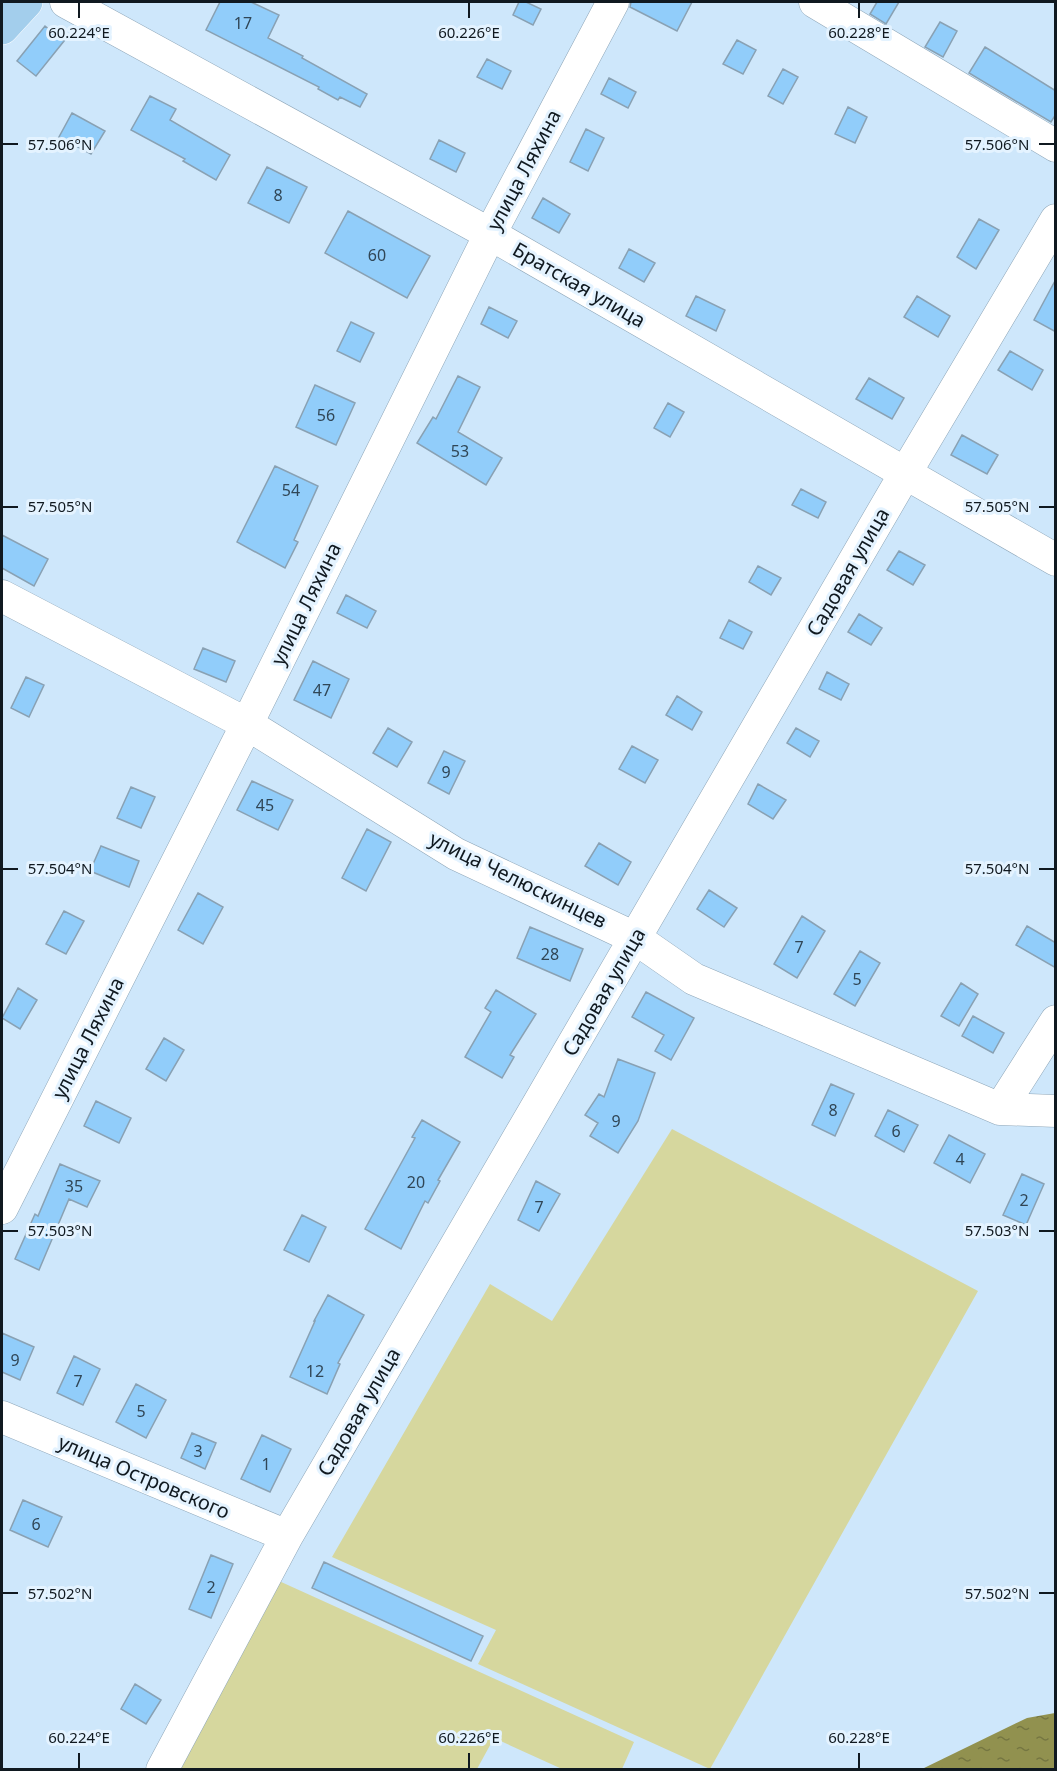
<svg xmlns="http://www.w3.org/2000/svg" width="1057" height="1771" font-family="'Noto Sans',sans-serif">
  <style>
    .green { fill: #d6d79e }
    .water { fill: url(#water-ripples) }
    .building { fill: #91cdfa; stroke: #89a1b3; stroke-width: 1.5 }
    .lines { fill: none; stroke-linecap: round; stroke-linejoin: round }
    .minor-casing { stroke: #8ea6b8; stroke-width: 33 }
    .major-casing { stroke: #fff; stroke-width: 34 }
    .minor { stroke: #fff; stroke-width: 32 }
    .major { stroke: #a3ceec; stroke-width: 33 }
    .ticks { fill: none; stroke: #101920; stroke-width: 2 }
    .labels { text-anchor: middle; stroke-width: 6; stroke-linejoin: round; paint-order: stroke }
    .number-label { font-size: 16px; fill: #304656 }
    .street-label { font-size: 20px; fill: #101920; stroke: #e4f3ff }
    .ticks-label { font-size: 15px; text-anchor: middle; fill: #101920; stroke: #e4f3ff; stroke-width: 6; stroke-linejoin: round; paint-order: stroke }
  </style>
  <defs>
    <pattern id="water-ripples" width="26" height="14" patternUnits="userSpaceOnUse" patternTransform="scale(1.5)"><rect width="26" height="14" fill="#91914f"/><path d="M2 4q2-2 4 0t4 0M15 11q2-2 4 0t4 0" fill="none" stroke="#757641"/></pattern>
  </defs>
  <rect width="100%" height="100%" fill="#cee7fb"/>
  <path class="green" d="M 672,1129 L 978,1291 L 710,1769 L 478,1664 L 496,1630 L 332,1557 L 490,1284 L 552,1321 Z
    M 279,1581 L 634,1742 L 622,1769 L 562,1769 L 494,1738 L 477,1769 L 177,1770 Z"/>
  <path class="water" d="M 1055,1713 L 1055,1769 L 922,1769 L 1027,1718 Z"/>
  <path class="building" d="M 220,2 L 251,2 L 279,15 L 268,38 L 303,56 L 302,58 L 367,94 L 360,107 L 340,97 L 338,100 L 318,89 L 319,87 L 206,30 Z
    M 519,2 L 526,2 L 541,9 L 533,25 L 513,15 Z
    M 631,2 L 692,2 L 677,31 L 630,7 Z
    M 877,2 L 899,2 L 886,24 L 870,14 Z
    M 940,22 L 957,31 L 943,57 L 925,47 Z
    M 45,26 L 64,41 L 36,76 L 17,61 Z
    M 737,40 L 756,50 L 743,74 L 723,64 Z
    M 985,47 L 1056,91 L 1056,114 L 1051,122 L 969,73 Z
    M 487,59 L 511,71 L 502,89 L 477,77 Z
    M 783,69 L 798,77 L 783,104 L 768,96 Z
    M 609,78 L 636,92 L 628,108 L 601,94 Z
    M 150,96 L 176,109 L 170,120 L 230,155 L 216,180 L 183,161 L 185,159 L 131,130 Z
    M 848,107 L 867,117 L 855,143 L 835,134 Z
    M 72,113 L 105,131 L 91,154 L 59,137 Z
    M 586,129 L 604,138 L 588,171 L 570,162 Z
    M 439,140 L 465,153 L 456,172 L 430,159 Z
    M 267,167 L 307,187 L 289,223 L 248,203 Z
    M 543,198 L 570,214 L 559,233 L 532,218 Z
    M 348,211 L 430,256 L 407,298 L 325,253 Z
    M 979,219 L 999,230 L 976,269 L 957,257 Z
    M 629,249 L 655,263 L 644,282 L 619,268 Z
    M 1056,279 L 1056,332 L 1034,320 Z
    M 696,296 L 725,310 L 716,331 L 686,316 Z
    M 917,296 L 950,316 L 938,337 L 904,317 Z
    M 489,307 L 517,321 L 508,338 L 481,324 Z
    M 351,322 L 374,333 L 360,362 L 337,351 Z
    M 1010,351 L 1043,370 L 1032,390 L 998,370 Z
    M 458,376 L 480,387 L 458,432 L 502,458 L 486,485 L 417,443 L 433,417 L 436,419 Z
    M 869,378 L 904,398 L 892,419 L 856,399 Z
    M 315,385 L 355,403 L 336,445 L 296,427 Z
    M 668,403 L 684,412 L 670,437 L 654,428 Z
    M 962,435 L 998,455 L 987,474 L 951,455 Z
    M 275,466 L 318,486 L 294,540 L 298,542 L 285,568 L 237,542 Z
    M 801,489 L 826,502 L 818,518 L 792,505 Z
    M 2,535 L 48,559 L 34,586 L 2,568 Z
    M 899,551 L 925,565 L 913,585 L 887,570 Z
    M 758,566 L 781,578 L 771,595 L 749,582 Z
    M 346,595 L 376,611 L 367,628 L 337,613 Z
    M 859,614 L 882,628 L 871,645 L 848,632 Z
    M 729,620 L 752,632 L 743,649 L 720,638 Z
    M 203,648 L 235,661 L 226,682 L 194,669 Z
    M 313,661 L 349,679 L 331,718 L 294,700 Z
    M 827,672 L 849,684 L 841,700 L 819,689 Z
    M 26,677 L 44,685 L 29,717 L 11,708 Z
    M 677,696 L 702,712 L 692,730 L 666,715 Z
    M 388,728 L 412,742 L 397,767 L 373,753 Z
    M 796,728 L 819,741 L 810,757 L 787,743 Z
    M 632,746 L 658,760 L 645,783 L 619,769 Z
    M 444,751 L 465,761 L 449,794 L 428,783 Z
    M 252,781 L 293,800 L 278,830 L 237,810 Z
    M 758,784 L 786,800 L 773,819 L 748,804 Z
    M 131,787 L 155,797 L 141,828 L 117,818 Z
    M 367,829 L 391,842 L 366,891 L 342,878 Z
    M 599,843 L 631,862 L 618,885 L 585,866 Z
    M 101,846 L 139,861 L 129,887 L 90,871 Z
    M 709,890 L 737,908 L 724,927 L 697,909 Z
    M 198,893 L 223,907 L 203,944 L 178,930 Z
    M 64,911 L 84,921 L 66,954 L 46,944 Z
    M 802,916 L 825,931 L 797,978 L 774,964 Z
    M 1027,926 L 1056,943 L 1056,968 L 1016,945 Z
    M 530,927 L 583,949 L 570,981 L 517,958 Z
    M 860,951 L 880,963 L 855,1006 L 834,994 Z
    M 961,983 L 978,994 L 959,1026 L 941,1016 Z
    M 18,988 L 37,1000 L 20,1029 L 2,1018 Z
    M 496,990 L 536,1014 L 510,1055 L 514,1057 L 502,1078 L 465,1057 L 491,1012 L 485,1008 Z
    M 646,992 L 694,1018 L 671,1060 L 655,1051 L 664,1035 L 632,1017 Z
    M 973,1016 L 1004,1033 L 993,1053 L 962,1036 Z
    M 164,1038 L 184,1050 L 166,1081 L 146,1069 Z
    M 618,1059 L 655,1073 L 638,1121 L 618,1153 L 590,1136 L 598,1123 L 585,1115 L 599,1094 L 604,1097 Z
    M 831,1084 L 854,1094 L 835,1136 L 812,1125 Z
    M 96,1101 L 131,1118 L 119,1143 L 84,1126 Z
    M 888,1110 L 918,1125 L 904,1152 L 875,1136 Z
    M 422,1120 L 460,1142 L 438,1180 L 440,1181 L 428,1203 L 425,1201 L 401,1249 L 365,1229 L 415,1138 L 412,1137 Z
    M 949,1135 L 985,1154 L 970,1183 L 934,1163 Z
    M 60,1164 L 100,1181 L 87,1207 L 69,1199 L 39,1270 L 15,1259 L 35,1214 L 38,1216 Z
    M 1022,1174 L 1044,1184 L 1026,1225 L 1003,1215 Z
    M 536,1181 L 560,1194 L 539,1231 L 518,1220 Z
    M 302,1215 L 326,1227 L 309,1262 L 284,1250 Z
    M 328,1295 L 364,1315 L 338,1363 L 340,1364 L 327,1394 L 290,1377 L 315,1321 L 314,1321 Z
    M 2,1333 L 34,1347 L 20,1380 L 2,1372 Z
    M 74,1356 L 100,1369 L 83,1405 L 57,1393 Z
    M 136,1384 L 166,1400 L 146,1438 L 116,1422 Z
    M 192,1433 L 216,1443 L 205,1469 L 181,1458 Z
    M 262,1435 L 291,1449 L 270,1492 L 241,1479 Z
    M 23,1500 L 62,1517 L 48,1547 L 10,1530 Z
    M 211,1555 L 233,1564 L 211,1618 L 189,1609 Z
    M 324,1562 L 483,1636 L 471,1661 L 312,1588 Z
    M 135,1684 L 161,1700 L 146,1724 L 121,1709 Z"/>
  <g class="lines">
    <g class="minor-casing">
      <path id="minor" d="M 66,2 L 490,234 L 1056,560
        M 815,2 L 1056,146
        M 2,596 L 247,724 L 456,854 L 635,938 L 694,979 L 1000,1109 L 1056,1111
        M 1000,1109 L 1056,1021
        M 2,1208 L 247,724 L 490,234 L 613,2
        M 2,1417 L 287,1536
        M 162,1770 L 287,1536 L 906,472 L 1056,220"/>
    </g>
    <g class="major-casing">
      <path id="major" d="M 2,28 L 26,2"/>
    </g>
    <use href="#minor" class="minor"/>
    <use href="#major" class="major"/>
  </g>
  <path class="ticks" d="M 79,3 L 79,18M 469,3 L 469,18M 859,3 L 859,18M 3,144 L 18,144M 1039,144 L 1054,144M 3,507 L 18,507M 1039,507 L 1054,507M 3,869 L 18,869M 1039,869 L 1054,869M 3,1231 L 18,1231M 1039,1231 L 1054,1231M 3,1593 L 18,1593M 1039,1593 L 1054,1593M 79,1753 L 79,1768M 469,1753 L 469,1768M 859,1753 L 859,1768"/>
  <g class="labels">
    <g class="number-label">
      <text x="243" y="29">17</text>
      <text x="278" y="201">8</text>
      <text x="377" y="261">60</text>
      <text x="326" y="421">56</text>
      <text x="460" y="457">53</text>
      <text x="291" y="496">54</text>
      <text x="322" y="696">47</text>
      <text x="446" y="778">9</text>
      <text x="265" y="811">45</text>
      <text x="799" y="953">7</text>
      <text x="550" y="960">28</text>
      <text x="857" y="985">5</text>
      <text x="833" y="1116">8</text>
      <text x="616" y="1127">9</text>
      <text x="896" y="1137">6</text>
      <text x="960" y="1165">4</text>
      <text x="416" y="1188">20</text>
      <text x="74" y="1192">35</text>
      <text x="1024" y="1206">2</text>
      <text x="539" y="1213">7</text>
      <text x="15" y="1366">9</text>
      <text x="315" y="1377">12</text>
      <text x="78" y="1387">7</text>
      <text x="141" y="1417">5</text>
      <text x="198" y="1457">3</text>
      <text x="266" y="1470">1</text>
      <text x="36" y="1530">6</text>
      <text x="211" y="1593">2</text>
    </g>
    <g class="street-label">
      <text transform="translate(524 170) rotate(-62)" y="7">улица Ляхина</text>
      <text transform="translate(579 285) rotate(30)" y="7">Братская улица</text>
      <text transform="translate(848 572) rotate(-60)" y="7">Садовая улица</text>
      <text transform="translate(306 604) rotate(-64)" y="7">улица Ляхина</text>
      <text transform="translate(518 880) rotate(26)" y="7">улица Челюскинцев</text>
      <text transform="translate(604 992) rotate(-60)" y="7">Садовая улица</text>
      <text transform="translate(88 1038) rotate(-63)" y="7">улица Ляхина</text>
      <text transform="translate(359 1412) rotate(-60)" y="7">Садовая улица</text>
      <text transform="translate(144 1477) rotate(23)" y="7">улица Островского</text>
    </g>
  </g>
  <g class="ticks-label">
    <text x="79" y="38">60.224°E</text>
    <text x="469" y="38">60.226°E</text>
    <text x="859" y="38">60.228°E</text>
    <text x="60" y="150">57.506°N</text>
    <text x="997" y="150">57.506°N</text>
    <text x="60" y="512">57.505°N</text>
    <text x="997" y="512">57.505°N</text>
    <text x="60" y="874">57.504°N</text>
    <text x="997" y="874">57.504°N</text>
    <text x="60" y="1236">57.503°N</text>
    <text x="997" y="1236">57.503°N</text>
    <text x="60" y="1599">57.502°N</text>
    <text x="997" y="1599">57.502°N</text>
    <text x="79" y="1743">60.224°E</text>
    <text x="469" y="1743">60.226°E</text>
    <text x="859" y="1743">60.228°E</text>
  </g>
  <rect width="1057" height="1771" fill="none" stroke="#101920" stroke-width="6"/>
</svg>
